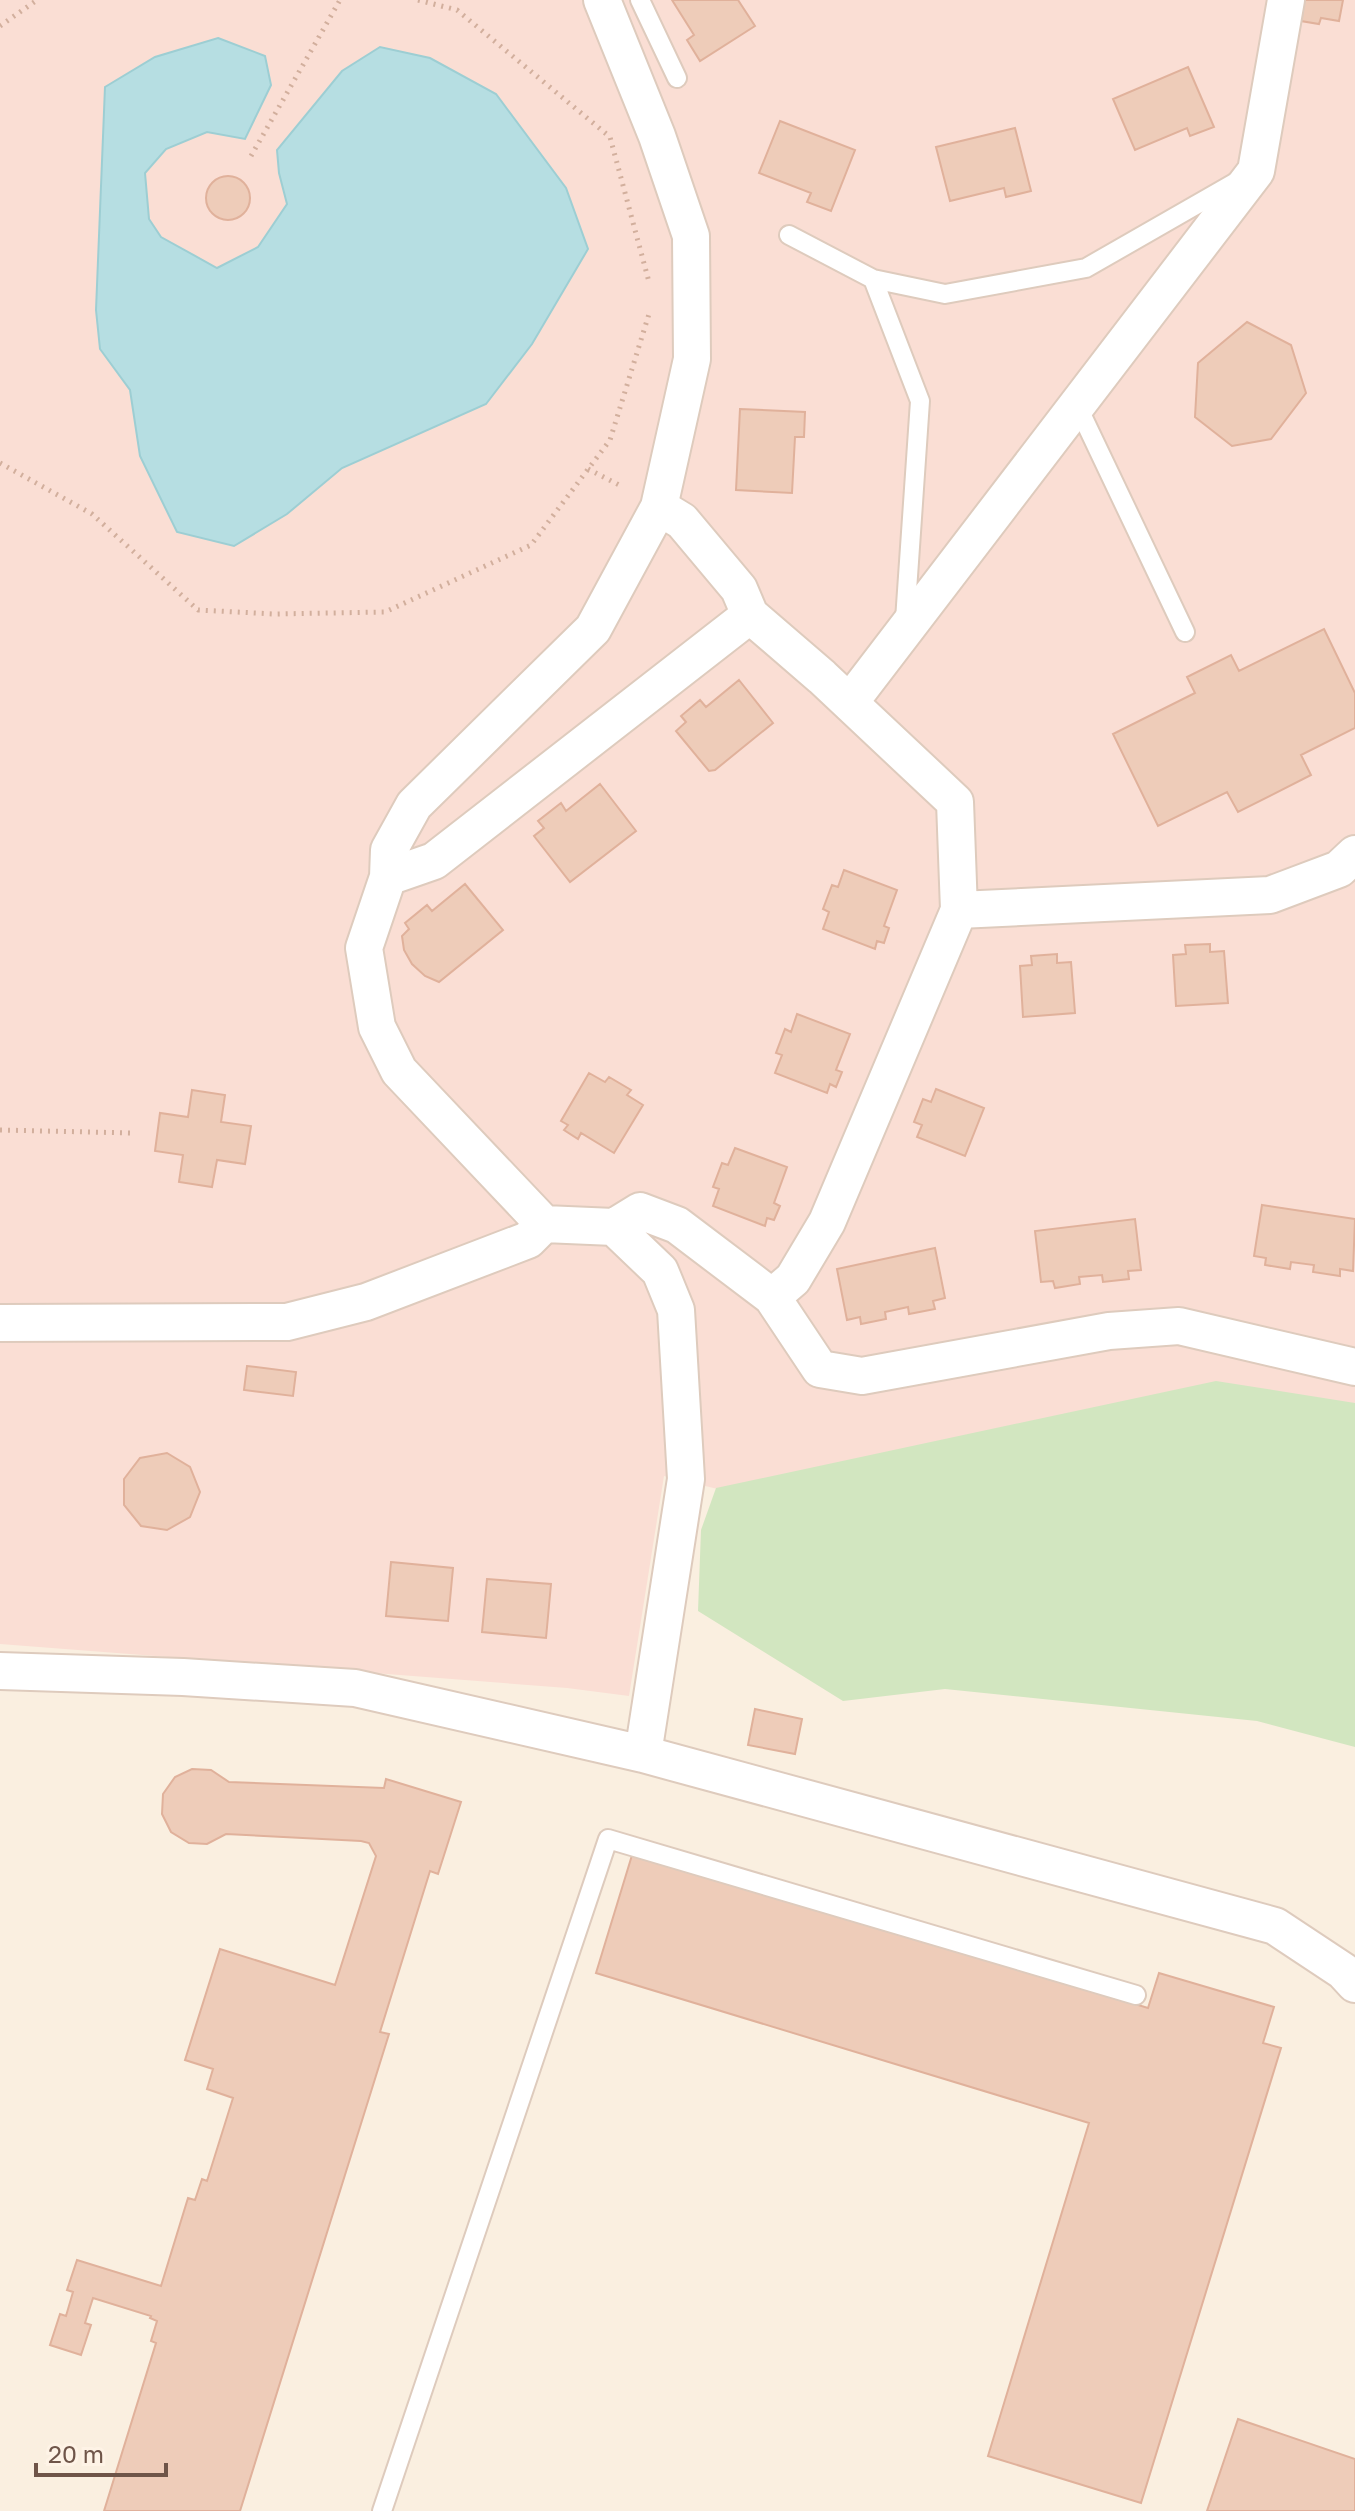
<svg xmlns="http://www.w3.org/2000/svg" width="1355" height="2511" font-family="'Golos Text',sans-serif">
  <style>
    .commercial { fill: #faded4 }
    .green { fill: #d2e6c0 }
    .water { fill: #b6dee2; stroke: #9dced3; stroke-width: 2 }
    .building { fill: #eeccb9; stroke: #e0b19b; stroke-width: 2 }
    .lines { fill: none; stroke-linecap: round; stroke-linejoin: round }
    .service-casing { stroke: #decbbd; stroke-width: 22 }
    .minor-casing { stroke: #decbbd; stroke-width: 40 }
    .path { stroke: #d2af9d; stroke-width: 5; stroke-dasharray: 2 6; stroke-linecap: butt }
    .service { stroke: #fff; stroke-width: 18 }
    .minor { stroke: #fff; stroke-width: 36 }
  </style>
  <rect width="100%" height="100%" fill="#faefe0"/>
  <path class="commercial" d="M 0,0 L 1355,0 L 1355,1643 L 664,1476 L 629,1696 L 567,1688 L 0,1644 Z"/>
  <path class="green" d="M 1216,1381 L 1355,1403 L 1355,1747 L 1257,1721 L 945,1689 L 843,1701 L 698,1611 L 701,1530 L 716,1488 Z"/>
  <path class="water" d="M 218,38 L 265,56 L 271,85 L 245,139 L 207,132 L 166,149 L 145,173 L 149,219 L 161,237 L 217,268 L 258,247 L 287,204 L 279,173 L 277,150 L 342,71 L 380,47 L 430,58 L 496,94 L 566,188 L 588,249 L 532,344 L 486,404 L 342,468 L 287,514 L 234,546 L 177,532 L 140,456 L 130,390 L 100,349 L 96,310 L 105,87 L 155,57 Z"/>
  <path class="building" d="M 672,0 L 738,0 L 755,26 L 700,61 L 687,40 L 694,35 Z
    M 1280,0 L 1343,0 L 1339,21 L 1321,18 L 1319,24 L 1295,20 Z
    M 1188,67 L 1214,127 L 1190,136 L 1187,128 L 1135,150 L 1113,99 Z
    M 780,121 L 855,150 L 831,211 L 807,202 L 811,193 L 759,173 Z
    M 1015,128 L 1031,191 L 1006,197 L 1004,188 L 950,201 L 936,147 Z
    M206 198a22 22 0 1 1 44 0a22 22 0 1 1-44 0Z
    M 1247,322 L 1291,345 L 1306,393 L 1271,439 L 1232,446 L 1195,417 L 1198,363 Z
    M 740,409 L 805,412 L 804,437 L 795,437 L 792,493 L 736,490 Z
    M 1324,629 L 1355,693 L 1355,728 L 1301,755 L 1311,775 L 1238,812 L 1227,792 L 1158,826 L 1113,734 L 1195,693 L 1187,677 L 1231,655 L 1239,671 Z
    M 739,680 L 773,723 L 715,770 L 709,771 L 676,731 L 686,722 L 681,716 L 700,700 L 706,707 Z
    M 600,784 L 636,831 L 570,882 L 534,836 L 544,828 L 538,821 L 561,803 L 566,811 Z
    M 844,870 L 897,890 L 884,926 L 889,928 L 884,943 L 877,941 L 875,949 L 823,929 L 829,912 L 823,909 L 832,885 L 838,887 Z
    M 465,884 L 503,930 L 439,982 L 425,976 L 412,964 L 404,950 L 402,936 L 409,929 L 405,923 L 427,905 L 432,911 Z
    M 1210,944 L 1210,952 L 1224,951 L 1228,1003 L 1176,1006 L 1173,955 L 1186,954 L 1185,945 Z
    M 1057,954 L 1057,963 L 1071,962 L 1075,1013 L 1023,1017 L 1020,966 L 1032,965 L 1031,956 Z
    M 797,1014 L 850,1034 L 836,1070 L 842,1072 L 836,1087 L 830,1084 L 827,1093 L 775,1073 L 782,1055 L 776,1053 L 785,1029 L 791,1032 Z
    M 589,1073 L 605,1082 L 609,1077 L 631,1090 L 627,1095 L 643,1105 L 614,1153 L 581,1133 L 578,1139 L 564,1130 L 568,1125 L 561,1121 Z
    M 936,1089 L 984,1108 L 965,1156 L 917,1137 L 922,1125 L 914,1122 L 923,1099 L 931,1102 Z
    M 192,1090 L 225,1095 L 221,1122 L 251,1126 L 245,1164 L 217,1160 L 212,1187 L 179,1182 L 183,1155 L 155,1151 L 160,1113 L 188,1117 Z
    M 735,1148 L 787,1167 L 774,1203 L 780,1206 L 774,1220 L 767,1218 L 765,1226 L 713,1206 L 719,1189 L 713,1187 L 722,1163 L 728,1165 Z
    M 1262,1205 L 1355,1219 L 1353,1271 L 1340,1269 L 1340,1276 L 1313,1272 L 1314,1265 L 1291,1262 L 1290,1269 L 1265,1265 L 1266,1258 L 1254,1256 Z
    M 1135,1219 L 1141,1270 L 1128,1271 L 1129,1279 L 1103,1282 L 1102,1275 L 1079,1277 L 1080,1284 L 1055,1288 L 1053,1281 L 1041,1282 L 1035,1231 Z
    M 935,1248 L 945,1298 L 933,1301 L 935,1309 L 909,1314 L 908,1307 L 885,1312 L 886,1319 L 861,1324 L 860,1317 L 847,1320 L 837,1269 Z
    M 247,1366 L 296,1372 L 293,1396 L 244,1390 Z
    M 167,1453 L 190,1467 L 200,1492 L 190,1517 L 167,1530 L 141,1526 L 124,1505 L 124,1479 L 140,1458 Z
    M 391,1562 L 453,1568 L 448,1621 L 386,1616 Z
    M 487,1579 L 551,1584 L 546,1638 L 482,1632 Z
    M 755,1709 L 802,1719 L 795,1754 L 748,1745 Z
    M 192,1769 L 211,1770 L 229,1782 L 384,1788 L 386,1779 L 461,1802 L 438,1874 L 430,1871 L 380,2032 L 389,2034 L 240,2511 L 104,2511 L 156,2343 L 151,2341 L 157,2321 L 150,2318 L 151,2316 L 93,2298 L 85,2323 L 91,2325 L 81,2355 L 50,2345 L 60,2314 L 66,2316 L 73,2292 L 67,2290 L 77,2260 L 161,2286 L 188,2198 L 195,2200 L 202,2179 L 207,2181 L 233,2098 L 207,2089 L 213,2069 L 185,2060 L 220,1949 L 335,1985 L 376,1856 L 369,1843 L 361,1841 L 226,1834 L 207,1844 L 189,1843 L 171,1832 L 162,1814 L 163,1794 L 175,1777 Z
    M 633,1852 L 1148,2008 L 1159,1973 L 1274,2007 L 1263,2043 L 1281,2048 L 1141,2503 L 988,2456 L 1089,2123 L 596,1973 Z
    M 1238,2419 L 1355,2459 L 1355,2511 L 1207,2511 Z"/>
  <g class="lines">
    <g class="service-casing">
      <path id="service" d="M 640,0 L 677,78
        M 789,235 L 873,279 L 945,294 L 1086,268 L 1236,182
        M 873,279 L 920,401 L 905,620
        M 1077,405 L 1185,632
        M 382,2511 L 608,1839 L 1136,1995"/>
    </g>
    <g class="minor-casing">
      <path id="minor" d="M 602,0 L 657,136 L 691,236 L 692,359 L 659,507 L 593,629 L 414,805 L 389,850 L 388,877 L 364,948 L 377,1027 L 399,1071 L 544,1224 L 614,1227 L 640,1211 L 677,1225 L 772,1297 L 820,1369 L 862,1376 L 1109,1331 L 1179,1326 L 1355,1367
        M 659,507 L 682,521 L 739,589 L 750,615 L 822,677 L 955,802 L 959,910 L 827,1222 L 793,1279 L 772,1297
        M 850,702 L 1256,171 L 1286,0
        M 388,877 L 434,861 L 750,615
        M 959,910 L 1270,895 L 1339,869 L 1355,854
        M 614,1227 L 660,1271 L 676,1310 L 686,1479 L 643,1754
        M 0,1323 L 287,1322 L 366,1302 L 528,1240 L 544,1224
        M 0,1671 L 183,1677 L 355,1688 L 643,1754 L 1275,1926 L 1343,1971 L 1355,1984"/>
    </g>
    <path class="path" d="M 418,0 L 457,10 L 610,137 L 649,282
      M 0,26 L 37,0
      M 251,156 L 340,0
      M 0,463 L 92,514 L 198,610 L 274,614 L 385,612 L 531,545 L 610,440 L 649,314
      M 588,469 L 623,487
      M 0,1130 L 133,1133"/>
    <use href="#service" class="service"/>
    <use href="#minor" class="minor"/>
  </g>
  <path d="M36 2463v12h130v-12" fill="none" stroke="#6f5549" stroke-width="4"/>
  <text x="48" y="2463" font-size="24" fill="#6f5549" stroke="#fef3e6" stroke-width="6" paint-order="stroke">20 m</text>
</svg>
